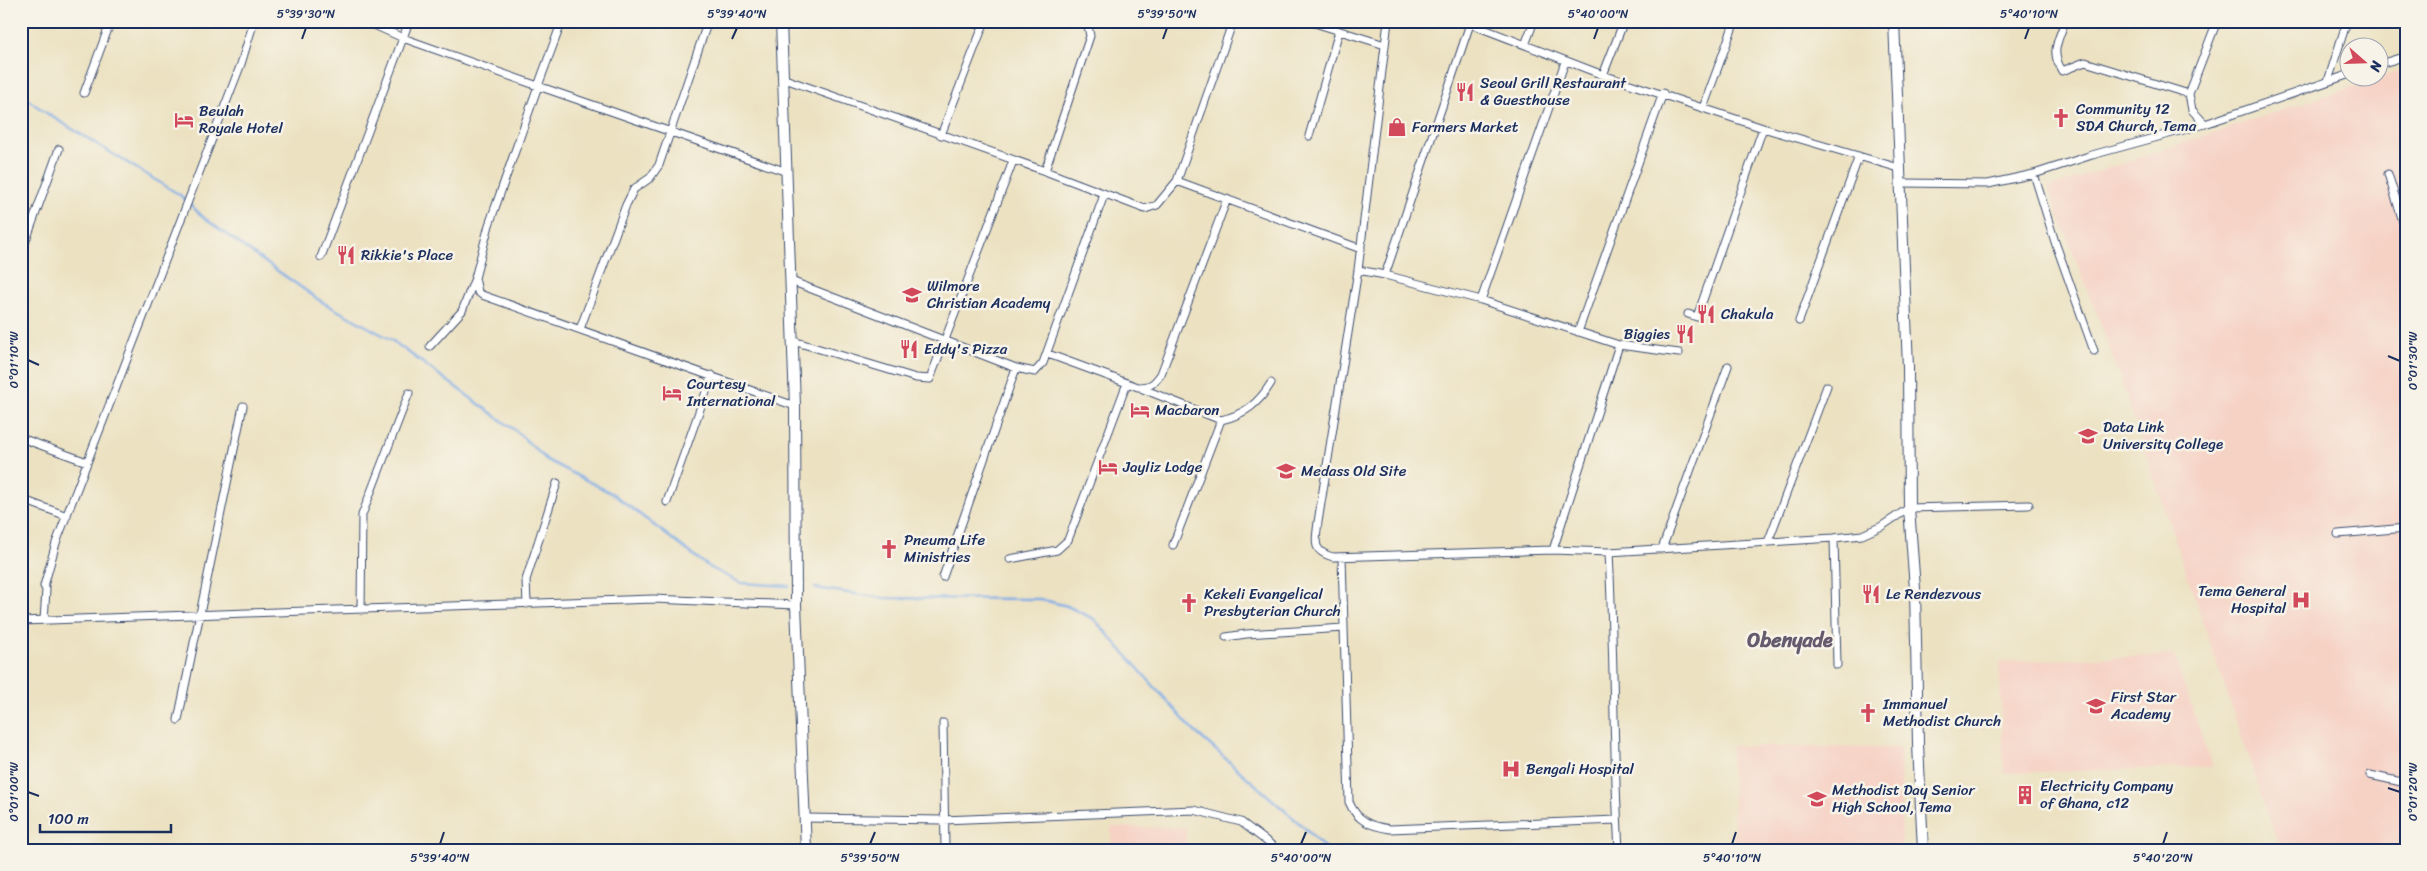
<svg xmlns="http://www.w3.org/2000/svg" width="2427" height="871" font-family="Sriracha,sans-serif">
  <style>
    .built { fill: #f6d2c5 }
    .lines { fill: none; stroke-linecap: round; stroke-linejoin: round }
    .stream { stroke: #7baae5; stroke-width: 2.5 }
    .street-casing { stroke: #3a4a6d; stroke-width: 9 }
    .secondary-casing { stroke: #3a4a6d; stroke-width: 12 }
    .street { stroke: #fff; stroke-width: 7 }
    .secondary { stroke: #fff; stroke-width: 10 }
    .ticks { fill: none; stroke: #1b2f5e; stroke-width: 2 }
    .labels { text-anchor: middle; stroke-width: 5; stroke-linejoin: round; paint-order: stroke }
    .poi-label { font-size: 15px; fill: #1b2f5e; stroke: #f7f3e8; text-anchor: start }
    .district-label { font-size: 20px; font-weight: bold; fill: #655b6e; stroke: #f7f3e8 }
    .neatline { fill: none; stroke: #1b2f5e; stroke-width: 2 }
    .ticks-label { font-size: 12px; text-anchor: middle; fill: #1b2f5e }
  </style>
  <rect width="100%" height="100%" fill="#f7f3e8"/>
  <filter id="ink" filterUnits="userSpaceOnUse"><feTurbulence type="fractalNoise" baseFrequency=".02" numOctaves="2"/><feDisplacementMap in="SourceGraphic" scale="10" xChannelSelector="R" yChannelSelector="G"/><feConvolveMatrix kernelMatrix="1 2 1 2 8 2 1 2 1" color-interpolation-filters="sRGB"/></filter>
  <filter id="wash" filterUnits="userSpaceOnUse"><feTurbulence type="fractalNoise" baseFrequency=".0096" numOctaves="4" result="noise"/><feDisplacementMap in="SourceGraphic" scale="20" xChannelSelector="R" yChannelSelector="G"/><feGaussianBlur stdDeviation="1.12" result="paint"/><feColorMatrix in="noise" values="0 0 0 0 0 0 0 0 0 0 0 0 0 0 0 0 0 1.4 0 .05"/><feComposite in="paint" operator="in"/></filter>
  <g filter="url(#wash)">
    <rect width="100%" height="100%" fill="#ece2c2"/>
    <path class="built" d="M 2406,69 L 2406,850 L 2280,850 L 2111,351 L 2048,188 Z
      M 2174,655 L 2212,767 L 2004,773 L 1999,662 Z
      M 1731,746 L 1900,748 L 1902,850 L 1735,850 Z
      M 1111,827 L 1186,828 L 1186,850 L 1112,850 Z"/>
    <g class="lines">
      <path class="stream" d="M 21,95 L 51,116 L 180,195 L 204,218 L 255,255 L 322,302 L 390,339 L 516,431 L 547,460 L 613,494 L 709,567 L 741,583 L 789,586
        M 815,588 L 883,598 L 1040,599 L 1067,606 L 1094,619 L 1193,730 L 1307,830 L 1326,850"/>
    </g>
  </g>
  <g filter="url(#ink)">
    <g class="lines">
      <g class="street-casing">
        <path id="street" d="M 365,21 L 403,38 L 409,21
          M 1308,21 L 1385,45
          M 1388,21 L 1358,270 L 1318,522 C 1316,541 1311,551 1333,557 L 1553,550 L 1609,552 L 1834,538 L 1862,535 L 1882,526 L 1909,508 L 2029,505
          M 1463,21 L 1603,75 L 1763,128 L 1899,168
          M 2065,21 C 2058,42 2050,51 2062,71 L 2085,62 L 2189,94
          M 1525,45 L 1534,21
          M 2380,64 L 2406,56
          M 1603,75 L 1624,21
          M 782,78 L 1045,171 L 1145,209 L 1157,205 L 1177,181 L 1233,21
          M 2328,81 L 2347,21
          M 84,93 L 111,21
          M 1703,108 L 1735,21
          M 2205,124 L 2192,110 L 2189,94 L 2217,21
          M 941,135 L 985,21
          M 1309,136 L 1339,31
          M 1045,171 L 1090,36 L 1087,21
          M 787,172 L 538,86 L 489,225 L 475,278 L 478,292 L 482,295 L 795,406
          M 2034,174 L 2055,242 L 2094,351
          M 2388,174 L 2406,231
          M 1177,181 L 1361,249
          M 1901,183 L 1988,184 L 2034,174 L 2092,155 L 2205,124 L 2350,74
          M 21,254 L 59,149
          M 321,257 L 403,38 L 538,86 L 562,21
          M 1358,270 L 1385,275 L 1470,24
          M 1385,275 L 1481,300 L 1619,345 L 1553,550
          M 791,281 L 1016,368
          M 1481,300 L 1565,62
          M 1688,314 L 1697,317 L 1763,128
          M 1799,321 L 1859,156
          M 580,329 L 626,205 L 634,189 L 650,178 L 659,165 L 708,21
          M 1578,332 L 1663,93
          M 793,341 L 916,378 L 930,379 L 1013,161
          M 1619,345 L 1679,353
          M 430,346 L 462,311 L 475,278
          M 1048,354 L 1138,387 C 1150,387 1154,384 1161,374 L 1227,199
          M 1143,389 L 1221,420 L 1173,545
          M 1221,420 C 1244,415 1259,403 1271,383
          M 21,438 L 87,462
          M 21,499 L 67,516
          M 667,502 L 712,375
          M 2338,534 L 2406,528
          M 1834,538 L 1837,665
          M 1768,542 L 1827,386
          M 1662,549 L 1728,366
          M 1609,552 C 1614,651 1613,750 1619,850
          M 1342,557 L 1349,802 C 1357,821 1370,826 1390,829 L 1617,820
          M 1010,559 L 1057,550 L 1068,540 L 1127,383
          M 943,577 L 1016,368 L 1035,372 L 1043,363 L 1104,195
          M 527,604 L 526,580 L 557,483
          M 361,610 L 362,515 L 409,393
          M 44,620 L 46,590 L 44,586 L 56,543 L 241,64 L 254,21
          M 21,621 L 653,599 L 796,605
          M 1226,637 L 1246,634 L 1344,628
          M 178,720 L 243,406
          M 943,723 L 945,850
          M 2370,775 L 2406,783
          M 804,818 L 943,820 L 1194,810 L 1241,822 L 1278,850"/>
      </g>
      <g class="secondary-casing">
        <path id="secondary" d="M 781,21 L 795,406 L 796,605 L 806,850
          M 1894,21 L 1908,367 L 1909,508 L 1915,589 L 1918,744 L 1923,850"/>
      </g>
      <use href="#street" class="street"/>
      <use href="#secondary" class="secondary"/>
    </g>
  </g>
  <path class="ticks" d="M 302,39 L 306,28M 732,39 L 737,28M 1163,39 L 1167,28M 1594,39 L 1598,28M 2025,39 L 2029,28M 2388,356 L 2400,361M 28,360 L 39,365M 2388,788 L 2400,792M 28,792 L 39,796M 440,844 L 444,832M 870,844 L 875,832M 1301,844 L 1306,832M 1732,844 L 1736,832M 2163,844 L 2167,832"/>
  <defs>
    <g id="restaurant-bare" transform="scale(1.5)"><path d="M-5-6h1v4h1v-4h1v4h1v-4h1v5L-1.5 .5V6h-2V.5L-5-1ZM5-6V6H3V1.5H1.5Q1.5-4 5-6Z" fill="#d1495b" stroke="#f7f3e8" stroke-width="2.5" paint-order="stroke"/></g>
    <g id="church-bare" transform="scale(1.5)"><path d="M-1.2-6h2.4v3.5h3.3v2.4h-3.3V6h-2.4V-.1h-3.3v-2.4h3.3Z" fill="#d1495b" stroke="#f7f3e8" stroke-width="2.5" paint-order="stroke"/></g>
    <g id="hotel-bare" transform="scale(1.5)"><path d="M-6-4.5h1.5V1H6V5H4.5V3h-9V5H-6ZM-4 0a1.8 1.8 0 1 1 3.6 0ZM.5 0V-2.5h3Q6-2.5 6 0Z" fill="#d1495b" stroke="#f7f3e8" stroke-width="2.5" paint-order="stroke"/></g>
    <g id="shop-bare" transform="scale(1.5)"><path d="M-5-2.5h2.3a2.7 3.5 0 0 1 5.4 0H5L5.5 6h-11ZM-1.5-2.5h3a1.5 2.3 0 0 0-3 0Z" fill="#d1495b" stroke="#f7f3e8" stroke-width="2.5" paint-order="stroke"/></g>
    <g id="university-bare" transform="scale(1.5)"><path d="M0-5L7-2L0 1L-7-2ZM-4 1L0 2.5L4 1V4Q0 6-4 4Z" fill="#d1495b" stroke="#f7f3e8" stroke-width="2.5" paint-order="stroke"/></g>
    <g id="school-bare" transform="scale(1.5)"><path d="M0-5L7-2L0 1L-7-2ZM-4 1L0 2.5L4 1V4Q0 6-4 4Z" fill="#d1495b" stroke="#f7f3e8" stroke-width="2.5" paint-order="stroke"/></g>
    <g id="hospital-bare" transform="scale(1.5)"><path d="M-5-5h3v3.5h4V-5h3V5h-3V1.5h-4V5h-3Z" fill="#d1495b" stroke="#f7f3e8" stroke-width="2.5" paint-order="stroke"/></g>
    <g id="building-bare" transform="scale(1.5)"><path d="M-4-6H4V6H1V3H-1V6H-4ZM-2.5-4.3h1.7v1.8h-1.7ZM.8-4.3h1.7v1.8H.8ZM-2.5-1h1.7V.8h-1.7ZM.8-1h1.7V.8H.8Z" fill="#d1495b" stroke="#f7f3e8" stroke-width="2.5" paint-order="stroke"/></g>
  </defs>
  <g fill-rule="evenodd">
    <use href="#restaurant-bare" x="1465" y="92"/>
    <use href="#church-bare" x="2061" y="118"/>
    <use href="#hotel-bare" x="184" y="120"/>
    <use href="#shop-bare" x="1397" y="127"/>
    <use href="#restaurant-bare" x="346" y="255"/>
    <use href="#university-bare" x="912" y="295"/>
    <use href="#restaurant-bare" x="1706" y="314"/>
    <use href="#restaurant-bare" x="1685" y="334"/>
    <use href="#restaurant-bare" x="909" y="349"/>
    <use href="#hotel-bare" x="672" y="393"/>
    <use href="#hotel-bare" x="1140" y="410"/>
    <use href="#school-bare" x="2088" y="436"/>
    <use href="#hotel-bare" x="1108" y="467"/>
    <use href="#school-bare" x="1286" y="471"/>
    <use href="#church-bare" x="889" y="549"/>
    <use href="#restaurant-bare" x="1871" y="594"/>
    <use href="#hospital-bare" x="2301" y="600"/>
    <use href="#church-bare" x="1189" y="603"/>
    <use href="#school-bare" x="2096" y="706"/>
    <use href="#church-bare" x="1868" y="713"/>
    <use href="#hospital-bare" x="1511" y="769"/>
    <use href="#building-bare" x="2025" y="795"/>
    <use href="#school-bare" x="1817" y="799"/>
  </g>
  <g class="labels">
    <g class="poi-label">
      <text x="1480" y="88">Seoul Grill Restaurant<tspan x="1480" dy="17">&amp; Guesthouse</tspan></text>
      <text x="2076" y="114">Community 12<tspan x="2076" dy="17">SDA Church, Tema</tspan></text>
      <text x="199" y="116">Beulah<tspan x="199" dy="17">Royale Hotel</tspan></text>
      <text x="1412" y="132">Farmers Market</text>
      <text x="361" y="260">Rikkie's Place</text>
      <text x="927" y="291">Wilmore<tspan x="927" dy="17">Christian Academy</tspan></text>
      <text x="1721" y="319">Chakula</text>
      <text x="1670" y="339" text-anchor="end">Biggies</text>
      <text x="924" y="354">Eddy's Pizza</text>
      <text x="687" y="389">Courtesy<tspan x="687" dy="17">International</tspan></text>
      <text x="1155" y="415">Macbaron</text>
      <text x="2103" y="432">Data Link<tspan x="2103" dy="17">University College</tspan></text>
      <text x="1123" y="472">Jayliz Lodge</text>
      <text x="1301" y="476">Medass Old Site</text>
      <text x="904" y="545">Pneuma Life<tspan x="904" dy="17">Ministries</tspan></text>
      <text x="2286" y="596" text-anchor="end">Tema General<tspan x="2286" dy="17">Hospital</tspan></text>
      <text x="1204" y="599">Kekeli Evangelical<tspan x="1204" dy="17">Presbyterian Church</tspan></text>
      <text x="1886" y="599">Le Rendezvous</text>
      <text x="2111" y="702">First Star<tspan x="2111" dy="17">Academy</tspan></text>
      <text x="1883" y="709">Immanuel<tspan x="1883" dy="17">Methodist Church</tspan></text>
      <text x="1526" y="774">Bengali Hospital</text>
      <text x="2040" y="791">Electricity Company<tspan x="2040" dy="17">of Ghana, c12</tspan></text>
      <text x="1832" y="795">Methodist Day Senior<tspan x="1832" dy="17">High School, Tema</tspan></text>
    </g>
    <g class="district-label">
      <text x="1790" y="647">Obenyade</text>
    </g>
  </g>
  <rect width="2427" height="871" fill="none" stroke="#f7f3e8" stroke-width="55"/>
  <g transform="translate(2364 62) rotate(110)"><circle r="24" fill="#f7f3e8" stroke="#9fa5b1"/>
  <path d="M0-4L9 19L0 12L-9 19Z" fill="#d1495b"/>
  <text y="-8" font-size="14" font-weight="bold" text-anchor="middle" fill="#1b2f5e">N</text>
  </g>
  <path d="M40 824v8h131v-8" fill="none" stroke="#1b2f5e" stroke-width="2.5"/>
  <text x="48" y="824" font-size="15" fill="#1b2f5e" stroke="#f7f3e8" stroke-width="4" paint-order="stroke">100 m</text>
  <rect x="28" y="28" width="2372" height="816" class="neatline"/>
  <g class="ticks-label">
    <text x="306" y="18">5°39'30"N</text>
    <text x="737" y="18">5°39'40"N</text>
    <text x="1167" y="18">5°39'50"N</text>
    <text x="1598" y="18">5°40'00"N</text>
    <text x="2029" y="18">5°40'10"N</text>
    <text transform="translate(14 360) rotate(-90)" y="4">0°01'10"W</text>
    <text transform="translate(2413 361) rotate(-90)" y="4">0°01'30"W</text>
    <text transform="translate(14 792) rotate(-90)" y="4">0°01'00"W</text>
    <text transform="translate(2413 792) rotate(-90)" y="4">0°01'20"W</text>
    <text x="440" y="862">5°39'40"N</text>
    <text x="870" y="862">5°39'50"N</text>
    <text x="1301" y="862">5°40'00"N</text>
    <text x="1732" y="862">5°40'10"N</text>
    <text x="2163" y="862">5°40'20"N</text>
  </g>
</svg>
